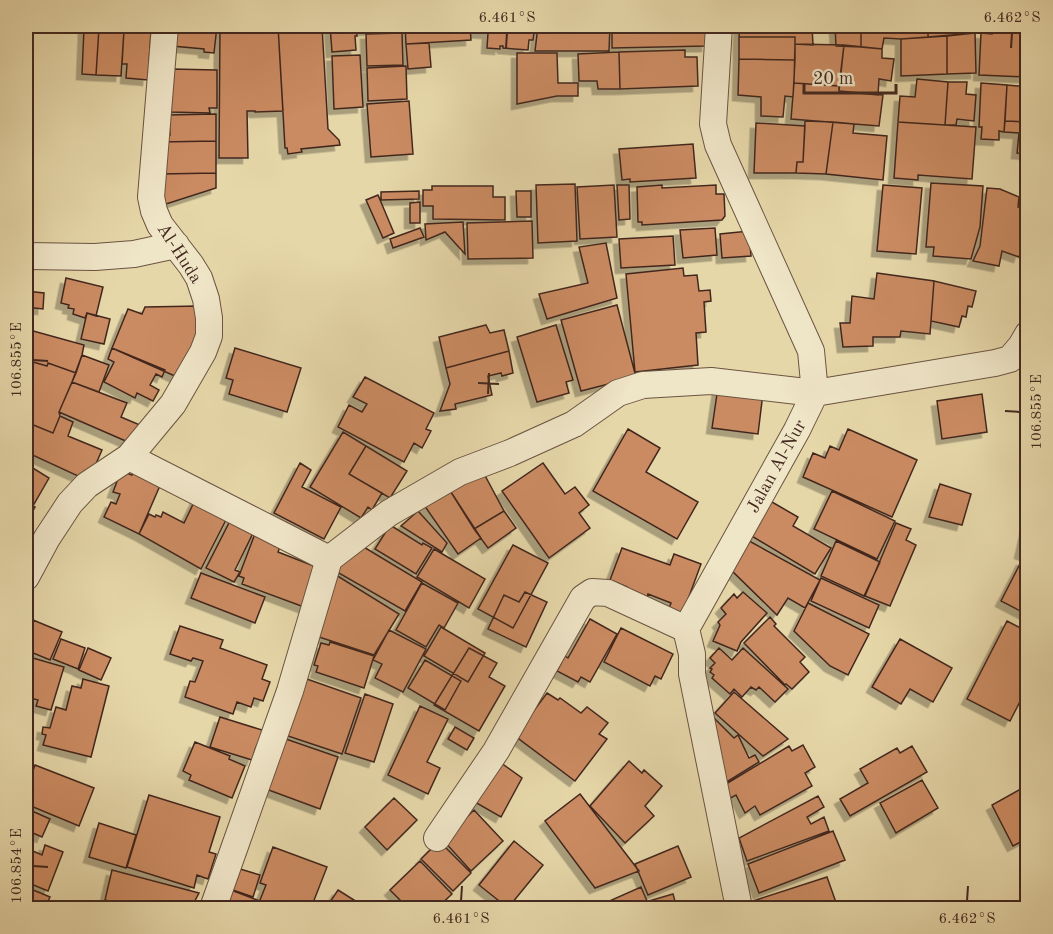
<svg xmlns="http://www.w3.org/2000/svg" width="1053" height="934" font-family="'Old Standard TT',serif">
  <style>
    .building { fill: #cb8b62; stroke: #42281f; stroke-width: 1.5; filter: url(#shadow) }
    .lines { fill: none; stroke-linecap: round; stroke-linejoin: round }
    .minor-casing { stroke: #6b5442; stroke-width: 28 }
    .minor { stroke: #efe5c7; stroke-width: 26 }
    .ticks { fill: none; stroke: #42281f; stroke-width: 2 }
    .labels { text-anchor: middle; stroke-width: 5; stroke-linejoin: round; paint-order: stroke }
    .street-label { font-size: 18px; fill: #42281f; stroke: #efe5c7 }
    .neatline { fill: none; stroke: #42281f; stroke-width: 2 }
    .ticks-label { font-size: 15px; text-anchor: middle; fill: #42281f }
  </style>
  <defs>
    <filter id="shadow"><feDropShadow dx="-5.5" dy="5.5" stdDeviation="0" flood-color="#0004"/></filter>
  </defs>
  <rect width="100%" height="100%" fill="#e6d7a9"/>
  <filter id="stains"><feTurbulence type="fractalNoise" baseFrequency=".00333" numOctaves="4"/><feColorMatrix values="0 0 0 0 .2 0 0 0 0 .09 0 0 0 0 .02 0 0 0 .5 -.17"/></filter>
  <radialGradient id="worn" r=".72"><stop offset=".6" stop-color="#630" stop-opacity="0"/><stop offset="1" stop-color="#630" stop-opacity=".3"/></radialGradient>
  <path class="building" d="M 26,26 L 33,26 L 30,48 L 26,47 Z
    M 173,26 L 217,26 L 214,53 L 204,52 L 204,49 L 172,46 Z
    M 220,26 L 278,26 L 283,111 L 255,112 L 255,111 L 247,111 L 248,158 L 219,158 Z
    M 278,26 L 322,26 L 328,129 L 339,140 L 340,145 L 301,149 L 302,152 L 288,154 L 287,148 L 285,148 Z
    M 330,26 L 356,26 L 357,36 L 355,36 L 356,50 L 332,52 Z
    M 362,26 L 401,26 L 401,28 L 362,30 Z
    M 405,26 L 470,26 L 471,40 L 406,44 Z
    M 475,26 L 535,26 L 533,40 L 529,40 L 528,50 L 503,48 L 503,46 L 500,46 L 500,49 L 487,48 L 488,33 L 474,32 Z
    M 538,26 L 610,26 L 609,51 L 535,51 Z
    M 612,26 L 707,26 L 707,46 L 612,48 Z
    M 740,26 L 812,26 L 813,45 L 795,44 L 795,37 L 739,37 Z
    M 835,26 L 861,26 L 861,47 L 836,46 Z
    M 861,26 L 928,26 L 928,37 L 901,39 L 884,38 L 882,49 L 861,47 Z
    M 928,26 L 975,26 L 975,33 L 928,37 Z
    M 992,26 L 1028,26 L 1028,77 L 979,75 L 981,33 L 992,34 Z
    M 84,28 L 99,28 L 96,75 L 82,74 Z
    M 99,28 L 124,30 L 121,76 L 96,75 Z
    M 124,30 L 151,31 L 148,80 L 126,78 L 127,64 L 122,64 Z
    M 402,33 L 403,65 L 367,66 L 366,34 Z
    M 975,33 L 976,73 L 947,74 L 947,36 Z
    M 947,36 L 947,74 L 901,76 L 901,39 Z
    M 739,37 L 795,37 L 795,60 L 739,59 Z
    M 429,43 L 431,67 L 408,69 L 406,44 Z
    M 795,44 L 844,45 L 839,86 L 794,83 Z
    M 844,45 L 882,49 L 882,58 L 894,59 L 891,81 L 879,79 L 878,95 L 839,91 Z
    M 685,50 L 685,57 L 697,57 L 698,86 L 620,89 L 619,52 Z
    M 619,52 L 620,89 L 598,89 L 597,81 L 579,81 L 578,54 Z
    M 517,53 L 557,53 L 558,83 L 578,83 L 578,96 L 557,96 L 517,104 Z
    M 360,55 L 363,107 L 334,109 L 332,56 Z
    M 739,59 L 795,60 L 793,97 L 785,96 L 783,117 L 761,116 L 761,97 L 738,95 Z
    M 406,66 L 407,99 L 368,101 L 367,68 Z
    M 171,69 L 217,70 L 217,108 L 209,108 L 210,113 L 170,112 Z
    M 917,79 L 948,82 L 945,125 L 898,122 L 900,96 L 915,97 Z
    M 948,82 L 967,82 L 966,94 L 976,95 L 974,121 L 957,119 L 956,125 L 945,125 Z
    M 794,83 L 839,86 L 839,91 L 883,95 L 879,126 L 791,119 Z
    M 981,83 L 1007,85 L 1004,132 L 999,131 L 999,140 L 981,139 L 982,127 L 979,127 Z
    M 1007,85 L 1028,87 L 1028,122 L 1005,121 Z
    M 409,101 L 413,154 L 371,157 L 367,104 Z
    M 216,114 L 216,141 L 159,142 L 159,136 L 170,135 L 169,115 Z
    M 805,121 L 833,122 L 826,174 L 796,173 L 797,162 L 803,162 Z
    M 1005,121 L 1028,122 L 1028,154 L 1017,153 L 1019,133 L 1004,132 Z
    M 833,122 L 854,124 L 853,133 L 887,136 L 883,180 L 826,174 Z
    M 898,122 L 976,127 L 972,179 L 918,175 L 918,180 L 894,178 Z
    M 756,123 L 805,126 L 803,162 L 797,162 L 796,173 L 754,173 Z
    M 216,141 L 216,173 L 160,174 L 159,142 Z
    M 693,144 L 696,178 L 630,182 L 630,179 L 622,180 L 619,149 Z
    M 216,173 L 216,188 L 166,204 L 161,205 L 160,174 Z
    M 931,183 L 983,186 L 980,227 L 971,259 L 933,256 L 934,247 L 926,247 Z
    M 575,184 L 577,241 L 538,243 L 536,185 Z
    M 614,185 L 617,237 L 580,239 L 577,187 Z
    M 617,185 L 629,185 L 630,219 L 619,220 Z
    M 662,185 L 662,188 L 716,185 L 716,194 L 724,194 L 725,216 L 722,220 L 642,225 L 642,222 L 638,222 L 637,187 Z
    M 883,185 L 922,188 L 916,254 L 877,251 Z
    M 432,186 L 493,186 L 493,197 L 505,197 L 505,220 L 433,219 L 433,206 L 423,206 L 423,190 L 432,190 Z
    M 987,188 L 1000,189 L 1019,197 L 1018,207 L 1028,210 L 1028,253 L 1021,251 L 1019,257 L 1002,251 L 999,266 L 973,261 L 980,246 Z
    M 419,191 L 419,199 L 381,200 L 381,192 Z
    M 516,191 L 531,191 L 531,217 L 517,217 Z
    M 378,195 L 394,233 L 383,238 L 366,200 Z
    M 420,202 L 420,223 L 410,223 L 410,203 Z
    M 532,221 L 533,258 L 468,259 L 467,223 Z
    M 463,222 L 465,254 L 445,232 L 426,240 L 425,224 Z
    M 420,228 L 424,237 L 393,248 L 390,239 Z
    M 715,228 L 717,255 L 683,258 L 680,230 Z
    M 749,231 L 751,256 L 722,258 L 720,234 Z
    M 673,236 L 675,265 L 621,268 L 619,239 Z
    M 606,243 L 617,298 L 547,319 L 539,294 L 588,283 L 579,247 Z
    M 683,268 L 684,276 L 697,275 L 699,291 L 710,290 L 711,301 L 704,302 L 706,332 L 696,333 L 698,365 L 635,372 L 626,274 Z
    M 877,273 L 934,281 L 930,334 L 901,331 L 900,337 L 873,337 L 873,346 L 843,347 L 840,323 L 850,323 L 852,296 L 874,299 Z
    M 66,278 L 103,287 L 96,316 L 87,313 L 85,318 L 73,314 L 74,309 L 68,308 L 69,305 L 61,303 Z
    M 934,281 L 976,291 L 972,307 L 968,306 L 966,317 L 962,316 L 959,327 L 931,321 Z
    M 26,291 L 44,293 L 43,309 L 26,307 Z
    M 617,305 L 636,377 L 581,391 L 561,320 Z
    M 199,306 L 196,338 L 177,377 L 112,348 L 128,309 L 142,314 L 145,307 Z
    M 87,313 L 110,319 L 104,344 L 81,339 Z
    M 486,325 L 490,333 L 504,330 L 509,351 L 446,368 L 439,337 Z
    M 556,325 L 573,380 L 566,382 L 569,393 L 537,402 L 517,337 Z
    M 26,329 L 84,345 L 82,355 L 76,373 L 48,363 L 47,366 L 26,360 Z
    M 112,348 L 165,370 L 162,377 L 156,374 L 150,385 L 159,390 L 153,401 L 137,393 L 135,398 L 104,382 L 114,362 L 108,359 Z
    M 235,348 L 301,368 L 287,412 L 229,394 L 233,380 L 226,378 Z
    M 509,351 L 513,373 L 502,376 L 501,373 L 488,376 L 492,395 L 455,404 L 456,409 L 440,411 L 450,384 L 446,368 Z
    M 82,355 L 109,365 L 99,392 L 72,382 Z
    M 26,360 L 47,366 L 48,363 L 76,373 L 59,412 L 60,416 L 53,433 L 26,422 Z
    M 365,377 L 434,413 L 426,429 L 431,431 L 422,448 L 414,443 L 404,462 L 338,427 L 349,405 L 362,412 L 367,404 L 353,397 Z
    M 72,382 L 127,403 L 121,417 L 140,425 L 128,442 L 59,412 Z
    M 718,387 L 763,393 L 758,434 L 712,428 Z
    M 982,394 L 987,432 L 942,439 L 937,401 Z
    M 60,416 L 73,422 L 68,436 L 102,450 L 95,466 L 80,477 L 26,452 L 26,422 L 53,433 Z
    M 628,429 L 660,448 L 646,472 L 698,502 L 677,539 L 593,491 Z
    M 848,429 L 917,460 L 892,517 L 803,477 L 813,453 L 825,458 L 830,446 L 839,450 Z
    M 343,432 L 366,446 L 349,474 L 382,493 L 372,510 L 368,507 L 361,518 L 310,487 Z
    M 366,446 L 407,471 L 390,498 L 349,474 Z
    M 300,463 L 311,470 L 302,487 L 341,507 L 324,539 L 274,513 Z
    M 543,463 L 565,494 L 575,487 L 589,505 L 579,513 L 590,528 L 549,558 L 502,491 Z
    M 28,465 L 49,478 L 33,506 L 35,507 L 26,523 L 26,470 Z
    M 134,470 L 162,481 L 139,534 L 104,517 L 111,502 L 116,504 L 120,494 L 113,492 L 121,471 L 132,475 Z
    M 482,470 L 504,511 L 474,529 L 449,489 Z
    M 940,484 L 971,494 L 962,525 L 929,517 Z
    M 449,489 L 481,538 L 458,554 L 424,505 Z
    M 832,491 L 895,521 L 877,559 L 814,529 Z
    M 197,496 L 229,514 L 201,569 L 139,534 L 149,514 L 155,517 L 156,515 L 161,517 L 163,512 L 184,523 Z
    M 765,498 L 798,517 L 793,526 L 831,548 L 815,574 L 745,532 Z
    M 418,511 L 447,543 L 442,552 L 401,526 Z
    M 504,511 L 516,528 L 488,548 L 474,529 Z
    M 232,517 L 255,529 L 235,570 L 240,572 L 234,582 L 206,568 Z
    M 1028,517 L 1028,556 L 1020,553 Z
    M 896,523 L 911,529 L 906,540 L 916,545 L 890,606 L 865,596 Z
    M 390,525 L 422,545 L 423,543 L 432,548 L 416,574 L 375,549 Z
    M 256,531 L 282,541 L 278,552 L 319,568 L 304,607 L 242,584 L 244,578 L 239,576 Z
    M 742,537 L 820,580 L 805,608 L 788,598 L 777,615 L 726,565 Z
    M 836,541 L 880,562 L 864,596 L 821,576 Z
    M 513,545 L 548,563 L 513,628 L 478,609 Z
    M 362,546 L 422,582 L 405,611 L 337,572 L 345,558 Z
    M 622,548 L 670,565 L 674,554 L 701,564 L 680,621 L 666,617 L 671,603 L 648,594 L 646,600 L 625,592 L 627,587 L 610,580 Z
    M 434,549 L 485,579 L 469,608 L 417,577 Z
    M 1022,560 L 1028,563 L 1028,615 L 1001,601 Z
    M 201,573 L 265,597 L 255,623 L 191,598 Z
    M 336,575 L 399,614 L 374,655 L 316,636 Z
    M 821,578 L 879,605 L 869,628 L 811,601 Z
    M 422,583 L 458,603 L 444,628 L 439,625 L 426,647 L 396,630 Z
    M 525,592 L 547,602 L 526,647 L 488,629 L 504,595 L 519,602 Z
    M 743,592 L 767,613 L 741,642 L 737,651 L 713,641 L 720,625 L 718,622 L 726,614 L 721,608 L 734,594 L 737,598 Z
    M 808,603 L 869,634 L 848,675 L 830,666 L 794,631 Z
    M 770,617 L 776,624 L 774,626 L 805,657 L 800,662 L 809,672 L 792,689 L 786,684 L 785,685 L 744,643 Z
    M 590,619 L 617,634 L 590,682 L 581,677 L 578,682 L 557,671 L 565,656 L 568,658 Z
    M 33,620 L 62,632 L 50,660 L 26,650 L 26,640 Z
    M 1007,621 L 1028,632 L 1028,686 L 1010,721 L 967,699 Z
    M 180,626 L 223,640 L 220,648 L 267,665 L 262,679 L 270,682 L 263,701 L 254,698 L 251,707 L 237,702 L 233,714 L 185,697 L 190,681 L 195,682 L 203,661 L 193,658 L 191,661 L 170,654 Z
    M 441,627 L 485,653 L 468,682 L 424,656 Z
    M 621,628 L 673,654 L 661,679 L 655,676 L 650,686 L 604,662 Z
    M 389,630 L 426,649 L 403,692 L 375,678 L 382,664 L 373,660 Z
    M 61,639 L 85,648 L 78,669 L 53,659 Z
    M 900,639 L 952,668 L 933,702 L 910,689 L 901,704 L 872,687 Z
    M 330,642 L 374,656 L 364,688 L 316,672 L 318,666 L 314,665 L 321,643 L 329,645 Z
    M 88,648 L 111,658 L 101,680 L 79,670 Z
    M 469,648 L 497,663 L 489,677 L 505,686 L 479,731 L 434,705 Z
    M 719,648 L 732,660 L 743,648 L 788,689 L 775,702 L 759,687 L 756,690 L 751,687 L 742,697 L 734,689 L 730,694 L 712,678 L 714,675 L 710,672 L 712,669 L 710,668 L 715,663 L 710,658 Z
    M 26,656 L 64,667 L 51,710 L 36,706 L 38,700 L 26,697 Z
    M 425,660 L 461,681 L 445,710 L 408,688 Z
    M 304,678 L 361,698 L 342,754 L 285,735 Z
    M 83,679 L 109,686 L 91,757 L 43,745 L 46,735 L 42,734 L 43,727 L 50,728 L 56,707 L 66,710 L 72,686 L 81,688 Z
    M 734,692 L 788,739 L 763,756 L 715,713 Z
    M 547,693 L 558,700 L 560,698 L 581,713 L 587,707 L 608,723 L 599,734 L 607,739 L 575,781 L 515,736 Z
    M 365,694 L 393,704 L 374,762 L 345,753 Z
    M 420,706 L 448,719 L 427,762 L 440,768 L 428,794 L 388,775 Z
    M 708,712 L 734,738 L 738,735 L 749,758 L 755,755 L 759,762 L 725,783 Z
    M 220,717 L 265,731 L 259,748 L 256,747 L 252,760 L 210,747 Z
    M 455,727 L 474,738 L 467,750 L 448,739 Z
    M 283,738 L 338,757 L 320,809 L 266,789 Z
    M 195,742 L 230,756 L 229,759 L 245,766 L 232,798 L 189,780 L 191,775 L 183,771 Z
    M 803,745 L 815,767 L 805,773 L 812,786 L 760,815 L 755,806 L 745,813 L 736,795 L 725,801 L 721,787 L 789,746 L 792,751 Z
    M 912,746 L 927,772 L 850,816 L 840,799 L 868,783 L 860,769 L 897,748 L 900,753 Z
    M 497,760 L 522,778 L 501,817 L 473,801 Z
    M 629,761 L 642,773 L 644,770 L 662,786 L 645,806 L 654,816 L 625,843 L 590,806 Z
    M 35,765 L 94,788 L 79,826 L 26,804 L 26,790 Z
    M 922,780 L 938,808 L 896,833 L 880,803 Z
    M 1028,785 L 1028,838 L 1013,846 L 992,805 Z
    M 580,794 L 639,871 L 595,888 L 545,821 Z
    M 149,795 L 220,817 L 209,852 L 216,854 L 208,879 L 197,875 L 194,888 L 127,867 Z
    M 818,796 L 824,807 L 807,817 L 811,824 L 824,817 L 829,831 L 747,861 L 739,838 Z
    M 394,798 L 417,820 L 387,850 L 365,827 Z
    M 474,810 L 503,841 L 471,871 L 443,840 Z
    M 32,811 L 50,819 L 42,837 L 26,830 L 26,827 Z
    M 99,823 L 136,835 L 126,868 L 89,857 Z
    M 833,831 L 845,860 L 759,893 L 748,864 Z
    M 439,841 L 471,873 L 453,891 L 421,859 Z
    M 514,841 L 543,865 L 508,908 L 479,885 Z
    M 45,845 L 63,852 L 48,891 L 26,882 L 26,848 L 42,855 Z
    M 678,846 L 691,877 L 648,895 L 635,864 Z
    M 273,847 L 327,867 L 311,908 L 283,908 L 260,900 L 266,885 L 260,883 Z
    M 420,861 L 452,894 L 437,908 L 408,908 L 390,890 Z
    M 237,868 L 260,875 L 253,897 L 230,889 Z
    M 112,870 L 199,893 L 191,908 L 136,908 L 105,900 Z
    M 827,877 L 838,908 L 755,908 L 753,901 Z
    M 26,887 L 50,897 L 45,908 L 26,908 Z
    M 641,887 L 650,908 L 599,908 L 598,906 Z
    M 231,890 L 278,908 L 224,908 Z
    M 338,890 L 365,907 L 364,908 L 326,908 Z
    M 673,894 L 677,908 L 629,908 L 628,907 Z"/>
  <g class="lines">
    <g class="minor-casing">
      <path id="minor" d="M 719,26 L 713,124 L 718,145 L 811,351 L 815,393 L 797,430 L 686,629 L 692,654 L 692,674 L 739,908
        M 26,256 L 95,257 L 134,254 L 176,245
        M 129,457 L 329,559
        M 26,577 L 47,538 L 70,503 L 87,485 L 129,457 L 173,404 L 203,352 L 209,336 L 209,318 L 206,299 L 199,278 L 191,265 L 160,225 L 154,211 L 151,197 L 165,26
        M 437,838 L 496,751 L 583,598 L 592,592 L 608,593 L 686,629
        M 213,908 L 290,691 L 329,559 L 389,513 L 460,472 L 510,453 L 574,424 L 618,393 L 643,385 L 711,381 L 815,393 L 995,363 L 1010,359 L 1021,346 L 1028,334"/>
    </g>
    <use href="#minor" class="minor"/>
  </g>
  <path class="ticks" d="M 506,48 L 507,33M 1011,48 L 1012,33M 33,360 L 48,361M 478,383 L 499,384M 488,394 L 489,373M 1005,411 L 1020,412M 33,866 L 48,867M 461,901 L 462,886M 967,901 L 968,886"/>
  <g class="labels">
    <g class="street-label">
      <text transform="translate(180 253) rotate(57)" y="6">Al-Huda</text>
      <text transform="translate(776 466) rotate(-61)" y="6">Jalan Al-Nur</text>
    </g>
  </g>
  <rect width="1053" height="934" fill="none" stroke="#e6d7a9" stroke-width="66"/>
  <path d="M804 84v9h92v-9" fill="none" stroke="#42281f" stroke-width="3"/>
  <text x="813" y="84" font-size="18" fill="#42281f" stroke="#efe5c7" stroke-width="4.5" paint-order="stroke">20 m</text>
  <rect x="33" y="33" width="987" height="868" class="neatline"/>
  <g class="ticks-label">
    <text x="507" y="22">6.461°S</text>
    <text x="1012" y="22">6.462°S</text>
    <text transform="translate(16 360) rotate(-90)" y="5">106.855°E</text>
    <text transform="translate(1036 412) rotate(-90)" y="5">106.855°E</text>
    <text transform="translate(16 866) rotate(-90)" y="5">106.854°E</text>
    <text x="461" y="923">6.461°S</text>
    <text x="967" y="923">6.462°S</text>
  </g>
  <rect width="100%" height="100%" filter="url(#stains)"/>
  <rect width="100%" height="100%" fill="url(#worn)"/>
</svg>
